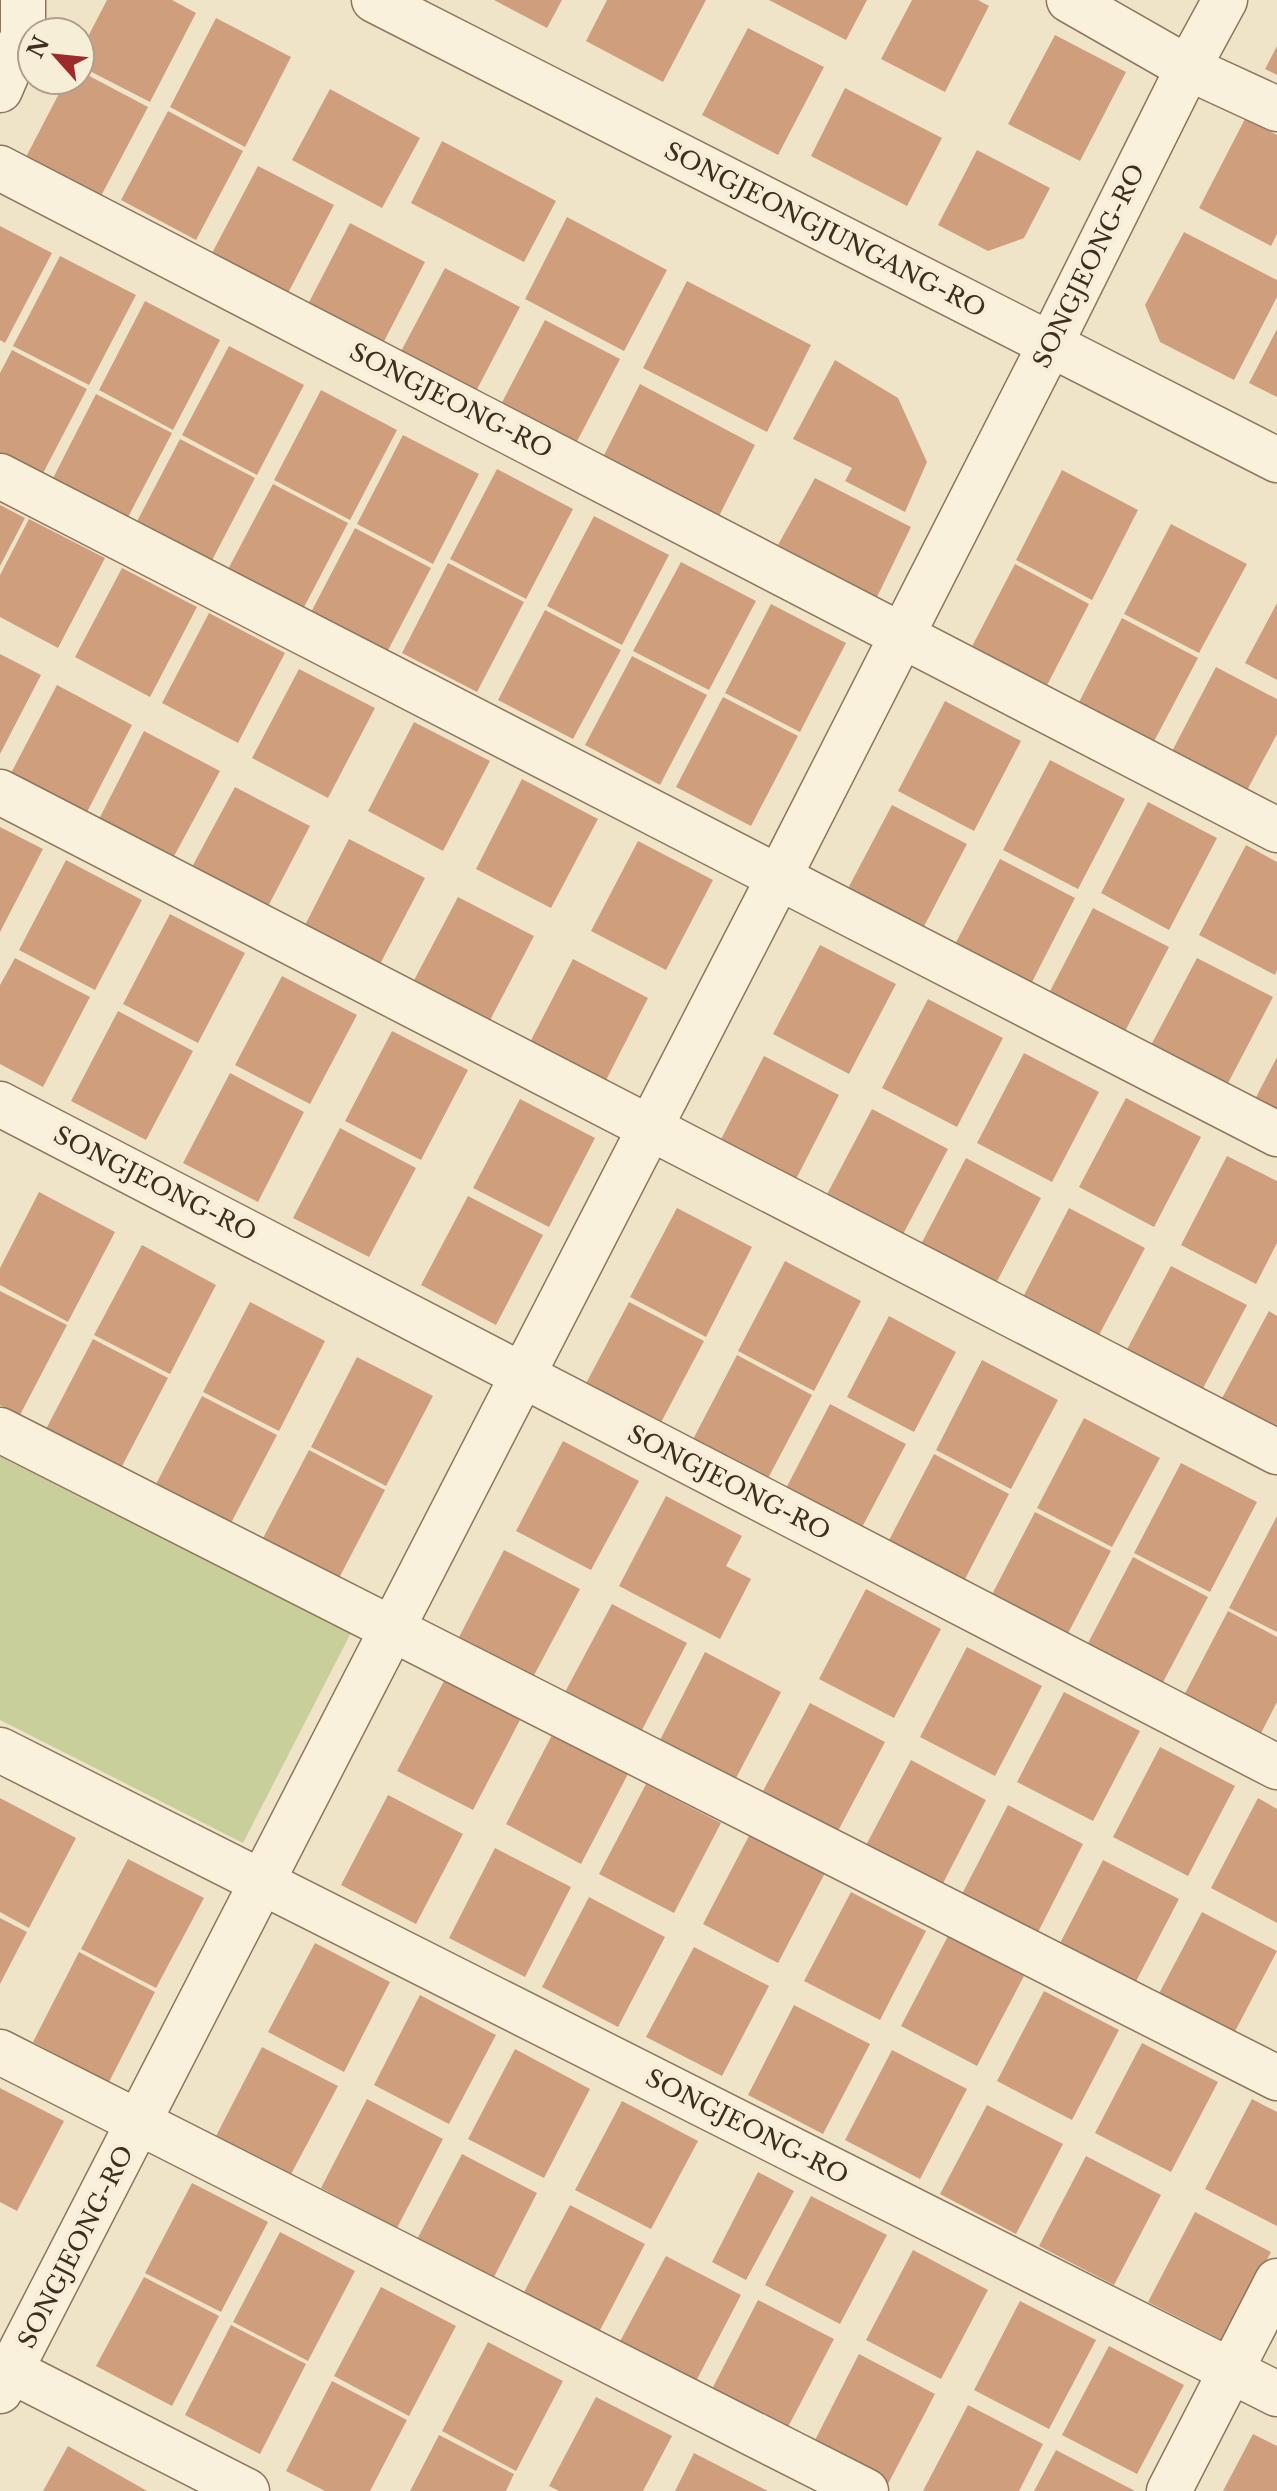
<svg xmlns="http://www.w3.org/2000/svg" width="1277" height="2491" font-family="'Libre Baskerville',serif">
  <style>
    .green { fill: #c9cf9b }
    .building { fill: #cf9f7d }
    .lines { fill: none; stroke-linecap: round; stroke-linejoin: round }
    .minor-casing { stroke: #8d765c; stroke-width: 47 }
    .minor { stroke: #faf1dc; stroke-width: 44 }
    .labels { text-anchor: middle; stroke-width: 8; stroke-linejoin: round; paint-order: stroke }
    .street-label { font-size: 24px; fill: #3d2e20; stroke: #f7eed8 }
  </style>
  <rect width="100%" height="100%" fill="#f0e4c8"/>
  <path class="green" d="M 0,1449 L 353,1629 L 243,1843 L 0,1720 Z"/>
  <path class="building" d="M 107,0 L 172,0 L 196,13 L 150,102 L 80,66 L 80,52 Z
    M 494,0 L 562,0 L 547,28 Z
    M 607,0 L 706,0 L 663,82 L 586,41 Z
    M 769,0 L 867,0 L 846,40 Z
    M 912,0 L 978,0 L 989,6 L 945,92 L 881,59 Z
    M 216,18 L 291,57 L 245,147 L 170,107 Z
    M 748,28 L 824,67 L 778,155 L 702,115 Z
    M 1055,35 L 1126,72 L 1080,161 L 1008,124 Z
    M 1277,46 L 1277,75 L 1265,69 Z
    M 80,71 L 148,107 L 101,196 L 26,157 L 66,80 L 80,80 Z
    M 845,88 L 942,138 L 907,206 L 811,156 Z
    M 330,89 L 420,138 L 382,208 L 292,160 Z
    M 168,111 L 243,151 L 196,240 L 121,200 Z
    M 1245,119 L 1277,135 L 1277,234 L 1271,246 L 1199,208 Z
    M 442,141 L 556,201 L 524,262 L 411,203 Z
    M 977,150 L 1050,188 L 1024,238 L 988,251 L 938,225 Z
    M 258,166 L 334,205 L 287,295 L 211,255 Z
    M 567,217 L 667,270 L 624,351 L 525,299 Z
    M 350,223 L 425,262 L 379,351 L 304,312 Z
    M 0,226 L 52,253 L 5,343 L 0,340 Z
    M 1184,232 L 1277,280 L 1277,297 L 1234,380 L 1160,342 L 1145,305 Z
    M 60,256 L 136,295 L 89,385 L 13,346 Z
    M 445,268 L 520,307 L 473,397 L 398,357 Z
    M 687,281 L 811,345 L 767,432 L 643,368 Z
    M 145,301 L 220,340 L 173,430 L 99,390 Z
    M 545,320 L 620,359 L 573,449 L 498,410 Z
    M 1277,329 L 1277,397 L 1249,383 Z
    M 229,346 L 304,385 L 257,475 L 182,435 Z
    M 12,350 L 87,389 L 40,479 L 0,458 L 0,373 Z
    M 835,360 L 898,398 L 927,462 L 905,512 L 845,481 L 852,468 L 793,439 Z
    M 640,384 L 755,445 L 718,518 L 602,459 Z
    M 321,390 L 397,430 L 350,520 L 274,480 Z
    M 96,394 L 172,433 L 125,523 L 50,484 Z
    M 403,435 L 479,474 L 433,564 L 357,524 Z
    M 180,439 L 255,478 L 208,568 L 133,529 Z
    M 497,469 L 573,509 L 526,599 L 450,559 Z
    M 1062,470 L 1138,510 L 1092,600 L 1016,560 Z
    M 815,478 L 911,527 L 877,597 L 778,545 Z
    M 273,484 L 348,523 L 301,613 L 226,573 Z
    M 0,505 L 25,518 L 0,566 Z
    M 594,516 L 669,555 L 622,645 L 547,606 Z
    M 29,519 L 105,558 L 58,648 L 0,617 L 0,575 Z
    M 1171,524 L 1247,564 L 1199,653 L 1124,614 Z
    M 355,528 L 431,568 L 384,658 L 308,618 Z
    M 681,562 L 756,601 L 709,690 L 633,651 Z
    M 448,563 L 524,602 L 477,692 L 402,653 Z
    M 1015,564 L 1089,604 L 1043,693 L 968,654 Z
    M 122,568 L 197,607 L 150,697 L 75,657 Z
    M 1277,603 L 1277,680 L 1245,663 Z
    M 771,604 L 846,643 L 800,732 L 725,693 Z
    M 545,610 L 621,650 L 573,739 L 498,700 Z
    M 209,613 L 285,653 L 238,743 L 162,703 Z
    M 1122,618 L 1198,658 L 1151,747 L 1076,708 Z
    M 0,654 L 41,675 L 0,754 Z
    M 632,656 L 707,695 L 660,785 L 585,745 Z
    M 1216,667 L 1277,699 L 1277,734 L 1244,796 L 1169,757 Z
    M 299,669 L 375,708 L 328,798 L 252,758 Z
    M 57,685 L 132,725 L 86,814 L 10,775 Z
    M 723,697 L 798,736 L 751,826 L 676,787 Z
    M 945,701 L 1021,741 L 974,831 L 898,791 Z
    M 414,722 L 490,761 L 443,851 L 368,811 Z
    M 144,731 L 220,771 L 172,860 L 98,821 Z
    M 1050,760 L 1125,799 L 1078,889 L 1003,850 Z
    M 522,779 L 598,819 L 551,908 L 476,869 Z
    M 235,787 L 310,826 L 263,916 L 187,876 Z
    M 1148,802 L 1217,838 L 1169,930 L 1101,893 Z
    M 892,805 L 967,844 L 920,934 L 845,894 Z
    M 0,827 L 43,849 L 0,932 Z
    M 349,839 L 425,878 L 378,968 L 303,929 Z
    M 638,841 L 713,880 L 666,970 L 591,931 Z
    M 1246,845 L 1277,862 L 1277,970 L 1275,975 L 1199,935 Z
    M 1000,859 L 1075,898 L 1029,988 L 953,948 Z
    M 66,860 L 142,900 L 95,990 L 19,950 Z
    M 458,897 L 534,936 L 487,1026 L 411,986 Z
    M 1093,908 L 1169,947 L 1122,1037 L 1047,997 Z
    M 170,914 L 245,953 L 198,1043 L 123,1004 Z
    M 820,945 L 896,984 L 849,1074 L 773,1034 Z
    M 15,958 L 90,997 L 43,1087 L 0,1064 L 0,985 Z
    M 1197,958 L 1273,997 L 1226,1087 L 1150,1047 Z
    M 573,959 L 648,998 L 602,1088 L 527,1048 Z
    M 282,976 L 357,1015 L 310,1104 L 235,1065 Z
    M 928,999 L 1003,1038 L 957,1127 L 882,1088 Z
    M 118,1011 L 193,1051 L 146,1140 L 71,1101 Z
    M 392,1031 L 468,1070 L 421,1160 L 345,1121 Z
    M 1024,1053 L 1099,1092 L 1052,1182 L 977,1143 Z
    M 764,1056 L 839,1095 L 793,1185 L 718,1145 Z
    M 1277,1057 L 1277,1118 L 1252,1105 Z
    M 230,1073 L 304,1112 L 258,1202 L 183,1163 Z
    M 1126,1098 L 1201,1137 L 1154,1227 L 1079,1187 Z
    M 520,1099 L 595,1138 L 549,1227 L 473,1188 Z
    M 872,1109 L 948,1149 L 901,1238 L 825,1198 Z
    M 340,1128 L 416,1168 L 369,1257 L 293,1218 Z
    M 1227,1156 L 1277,1181 L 1277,1243 L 1256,1284 L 1181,1245 Z
    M 966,1158 L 1041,1198 L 994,1287 L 919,1248 Z
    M 39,1192 L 115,1232 L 68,1322 L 0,1285 L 0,1268 Z
    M 468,1196 L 543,1235 L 496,1325 L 421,1285 Z
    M 677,1208 L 752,1247 L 706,1337 L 630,1297 Z
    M 1069,1208 L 1145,1248 L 1098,1337 L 1023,1297 Z
    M 142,1245 L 216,1285 L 170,1374 L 94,1335 Z
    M 785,1261 L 861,1301 L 814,1391 L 738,1351 Z
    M 1171,1266 L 1247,1305 L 1200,1394 L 1124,1355 Z
    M 0,1291 L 67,1325 L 20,1415 L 0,1405 Z
    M 250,1302 L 325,1341 L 279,1431 L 203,1392 Z
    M 629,1302 L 704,1341 L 657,1430 L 582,1391 Z
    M 1269,1311 L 1277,1316 L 1277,1430 L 1221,1400 Z
    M 889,1316 L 956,1352 L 914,1432 L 847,1397 Z
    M 93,1339 L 168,1378 L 121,1468 L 46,1429 Z
    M 737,1355 L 812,1395 L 765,1484 L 690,1445 Z
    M 357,1357 L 433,1396 L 386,1486 L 311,1447 Z
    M 982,1360 L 1058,1400 L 1011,1489 L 936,1450 Z
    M 202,1396 L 277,1435 L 230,1525 L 155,1486 Z
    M 830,1404 L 906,1444 L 859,1533 L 783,1494 Z
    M 1084,1418 L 1160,1458 L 1112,1547 L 1037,1508 Z
    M 563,1441 L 639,1481 L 591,1570 L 516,1531 Z
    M 309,1450 L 385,1490 L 338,1580 L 262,1540 Z
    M 934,1454 L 1009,1494 L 963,1583 L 887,1544 Z
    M 1181,1463 L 1257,1502 L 1210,1592 L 1134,1553 Z
    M 666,1496 L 742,1536 L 726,1566 L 751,1579 L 720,1639 L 619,1586 Z
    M 1035,1512 L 1111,1551 L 1064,1641 L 988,1602 Z
    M 1277,1516 L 1277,1632 L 1229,1608 Z
    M 504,1550 L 580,1589 L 532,1679 L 458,1639 Z
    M 1133,1557 L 1208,1597 L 1161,1686 L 1086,1647 Z
    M 866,1589 L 941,1629 L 894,1718 L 819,1679 Z
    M 612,1604 L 687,1643 L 641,1732 L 565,1692 Z
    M 1228,1611 L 1277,1637 L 1277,1702 L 1257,1741 L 1181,1701 Z
    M 967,1647 L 1042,1686 L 995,1776 L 920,1737 Z
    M 705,1652 L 781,1692 L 734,1782 L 659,1742 Z
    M 444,1681 L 520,1720 L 473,1810 L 397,1771 Z
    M 1064,1692 L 1140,1731 L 1093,1821 L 1017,1782 Z
    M 810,1703 L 885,1742 L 838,1831 L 763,1791 Z
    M 552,1735 L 628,1774 L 581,1864 L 506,1824 Z
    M 1160,1747 L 1235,1786 L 1188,1876 L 1113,1837 Z
    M 911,1760 L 986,1800 L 940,1889 L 864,1849 Z
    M 646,1784 L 721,1823 L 674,1913 L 599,1874 Z
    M 388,1795 L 463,1834 L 416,1924 L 341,1885 Z
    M 0,1798 L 76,1838 L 29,1928 L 0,1912 Z
    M 1258,1798 L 1277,1809 L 1277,1923 L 1211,1888 Z
    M 1008,1805 L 1083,1844 L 1037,1934 L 962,1894 Z
    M 750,1834 L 825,1873 L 778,1963 L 703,1924 Z
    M 495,1848 L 571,1887 L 525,1977 L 449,1938 Z
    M 128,1859 L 204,1898 L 156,1988 L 81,1949 Z
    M 1103,1860 L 1179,1899 L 1132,1989 L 1057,1949 Z
    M 851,1892 L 926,1931 L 880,2020 L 804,1981 Z
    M 589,1897 L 665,1937 L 618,2027 L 542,1987 Z
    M 1202,1912 L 1277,1951 L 1230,2041 L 1155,2001 Z
    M 0,1918 L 27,1932 L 0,1984 Z
    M 948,1936 L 1024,1976 L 977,2066 L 901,2026 Z
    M 315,1943 L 390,1982 L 344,2072 L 268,2032 Z
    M 694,1947 L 769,1986 L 722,2076 L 646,2037 Z
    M 79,1952 L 155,1992 L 109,2082 L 33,2042 Z
    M 1044,1991 L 1119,2030 L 1072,2120 L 997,2081 Z
    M 420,1995 L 496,2035 L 449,2124 L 374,2085 Z
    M 794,2005 L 870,2044 L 823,2134 L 748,2095 Z
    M 1142,2043 L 1218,2082 L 1171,2172 L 1095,2133 Z
    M 262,2047 L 338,2086 L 290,2176 L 216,2136 Z
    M 515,2049 L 590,2089 L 544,2178 L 468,2139 Z
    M 892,2050 L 967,2089 L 920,2179 L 845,2140 Z
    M 0,2088 L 64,2121 L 17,2211 L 0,2202 Z
    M 367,2099 L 443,2139 L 397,2228 L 321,2188 Z
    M 1252,2099 L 1277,2112 L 1277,2226 L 1205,2189 Z
    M 622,2101 L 698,2141 L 651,2229 L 575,2190 Z
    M 987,2105 L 1063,2144 L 1016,2234 L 940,2194 Z
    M 462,2154 L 537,2193 L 491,2283 L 415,2243 Z
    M 1086,2156 L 1161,2195 L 1114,2285 L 1039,2246 Z
    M 758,2172 L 794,2191 L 746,2280 L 712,2262 Z
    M 192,2183 L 268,2222 L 221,2312 L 145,2273 Z
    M 811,2196 L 887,2235 L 840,2324 L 765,2285 Z
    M 570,2205 L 645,2244 L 598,2334 L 523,2294 Z
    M 1195,2212 L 1271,2252 L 1224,2341 L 1148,2302 Z
    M 280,2232 L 355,2271 L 308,2361 L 233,2322 Z
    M 913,2250 L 988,2290 L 941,2379 L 866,2340 Z
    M 666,2256 L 741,2295 L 694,2385 L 618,2345 Z
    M 144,2277 L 219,2316 L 172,2406 L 96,2366 Z
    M 381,2287 L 456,2326 L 409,2416 L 334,2376 Z
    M 758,2300 L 834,2339 L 787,2429 L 712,2389 Z
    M 1020,2301 L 1096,2340 L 1049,2429 L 974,2390 Z
    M 231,2325 L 306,2364 L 260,2454 L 185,2415 Z
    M 488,2342 L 563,2381 L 516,2471 L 442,2431 Z
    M 1109,2346 L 1184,2385 L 1137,2474 L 1062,2435 Z
    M 859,2354 L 935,2394 L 888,2484 L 813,2444 Z
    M 332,2381 L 407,2420 L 370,2491 L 325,2491 L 286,2471 Z
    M 596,2397 L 672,2436 L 643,2491 L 559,2491 L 549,2486 Z
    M 968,2405 L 1043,2444 L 1019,2491 L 923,2491 Z
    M 1253,2434 L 1277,2446 L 1277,2491 L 1223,2491 Z
    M 439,2435 L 514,2474 L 506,2491 L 410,2491 Z
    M 68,2446 L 147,2491 L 43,2491 Z
    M 1056,2450 L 1135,2491 L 1034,2491 Z
    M 694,2453 L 768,2491 L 675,2491 Z"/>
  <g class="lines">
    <g class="minor-casing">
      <path id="minor" d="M 374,0 L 1277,460
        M 1069,0 L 1188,68 L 1277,109
        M 0,90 L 23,36 L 23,0
        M 0,168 L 1277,830
        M 0,476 L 1277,1134
        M 0,792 L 1277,1452
        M 0,1104 L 1277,1767
        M 0,1430 L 1277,2078
        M 0,1750 L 1277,2394
        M 0,2052 L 866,2491
        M 0,2365 L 247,2491
        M 0,2391 L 779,877 L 1050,345 L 1188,68 L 1225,0
        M 1169,2491 L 1277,2281"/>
    </g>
    <use href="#minor" class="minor"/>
  </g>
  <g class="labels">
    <g class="street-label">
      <text transform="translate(825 230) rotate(27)" y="8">SONGJEONGJUNGANG-RO</text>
      <text transform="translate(1089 266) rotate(-64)" y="8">SONGJEONG-RO</text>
      <text transform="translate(451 401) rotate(27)" y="8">SONGJEONG-RO</text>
      <text transform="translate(155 1184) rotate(27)" y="8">SONGJEONG-RO</text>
      <text transform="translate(729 1483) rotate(27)" y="8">SONGJEONG-RO</text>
      <text transform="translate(747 2127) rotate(27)" y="8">SONGJEONG-RO</text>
      <text transform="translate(76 2247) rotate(-63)" y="8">SONGJEONG-RO</text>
    </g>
  </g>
  <g transform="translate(56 56) rotate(297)"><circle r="38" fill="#f7eed8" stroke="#ada18e" stroke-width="2"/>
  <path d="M0-6L14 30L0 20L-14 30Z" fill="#9e2a2b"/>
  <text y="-12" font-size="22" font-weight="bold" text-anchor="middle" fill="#3d2e20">N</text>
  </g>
</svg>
